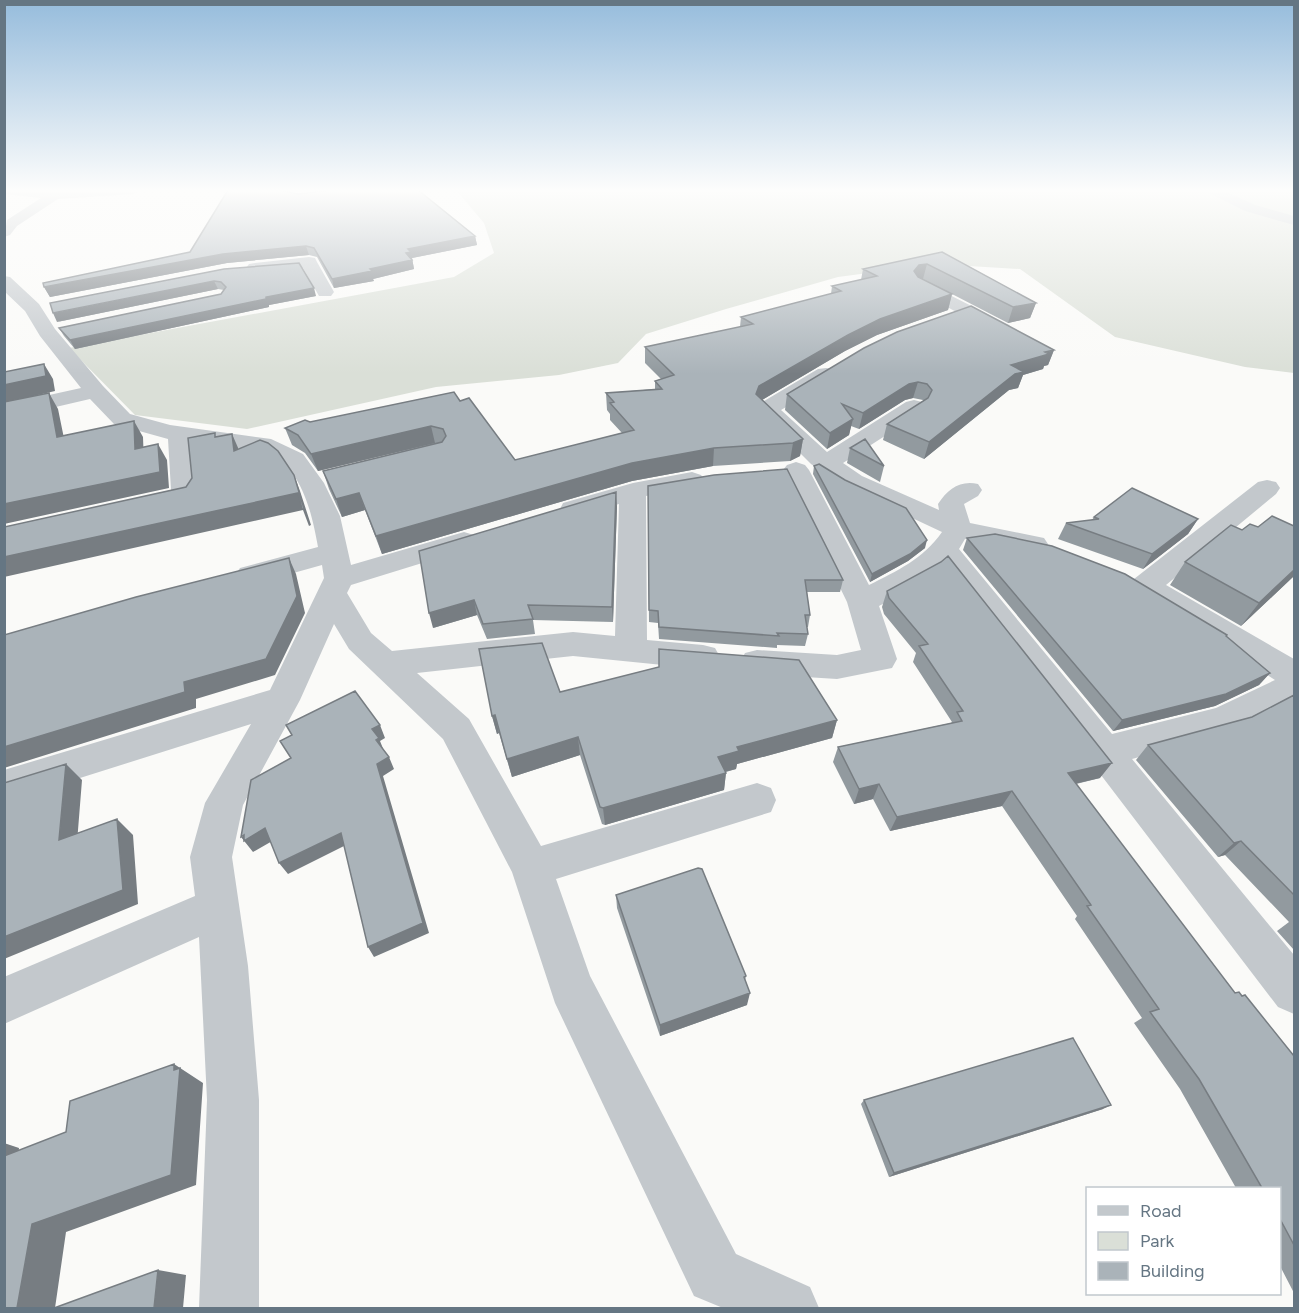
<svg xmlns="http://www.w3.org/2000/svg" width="1299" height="1313" font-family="Figtree,sans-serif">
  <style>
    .green { fill: #dadfd7 }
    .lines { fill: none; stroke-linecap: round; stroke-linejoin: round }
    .minor { fill: #c3c8cc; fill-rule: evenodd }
    .wall { fill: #929a9f }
    .shaded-wall { fill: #777d82 }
    .building { fill: #aab3b9; stroke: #777d82; stroke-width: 1.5 }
  </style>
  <rect width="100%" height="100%" fill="#fafaf8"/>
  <path class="green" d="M 456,190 L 1294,190 L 1294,373 L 1245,367 L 1115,337 L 1020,269 L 936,264 L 838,277 L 726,309 L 646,334 L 618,363 L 559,375 L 436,387 L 247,429 L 135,415 L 69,348 L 454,277 L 494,253 L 484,223 Z"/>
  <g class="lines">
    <path class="minor" d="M 4,190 L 141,190 L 134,194 L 58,199 L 17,226 L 10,235 L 4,237 L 7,220 L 41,198 L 4,194 Z
      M 1203,190 L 1223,190 L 1255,205 L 1294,216 L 1294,225 L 1245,211 Z
      M 309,257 L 315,258 L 317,262 L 334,292 L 331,296 L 319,296 L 303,268 L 255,273 L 249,272 L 246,268 L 249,264 L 255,263 Z
      M 4,276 L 10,277 L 39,304 L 55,329 L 103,386 L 130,414 L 170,425 L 271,439 L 303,454 L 324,483 L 340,516 L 351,565 L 464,532 L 474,535 L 478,541 L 474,547 L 351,585 L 347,593 L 371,633 L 392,651 L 573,632 L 615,636 L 619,504 L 573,517 L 563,515 L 560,509 L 563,503 L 633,483 L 692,472 L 701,475 L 705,480 L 701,485 L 646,496 L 647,640 L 703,645 L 715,648 L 720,657 L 715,666 L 703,669 L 573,656 L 417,673 L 469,719 L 541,846 L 757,783 L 771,788 L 776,800 L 771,812 L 556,879 L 590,976 L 736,1254 L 810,1287 L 819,1308 L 723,1308 L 694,1296 L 555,1003 L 512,872 L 443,739 L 349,649 L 334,624 L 300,700 L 243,805 L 232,857 L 248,966 L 259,1100 L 259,1308 L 199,1308 L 207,1100 L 199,937 L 4,1024 L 4,977 L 195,896 L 190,857 L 205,803 L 251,724 L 4,802 L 4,770 L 270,690 L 324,578 L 322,565 L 250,585 L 240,582 L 235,575 L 240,568 L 318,547 C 312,514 301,461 262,452 C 240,447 216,446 193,443 L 198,495 L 194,501 L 150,511 L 141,509 L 137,503 L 141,497 L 171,490 L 168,439 L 114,424 L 90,399 L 4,419 L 4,405 L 81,388 L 40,336 L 25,311 L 4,291 Z
      M 922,281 L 1009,325 L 1012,329 L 1009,333 L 995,333 L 916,290 L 913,286 L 916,282 Z
      M 826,368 L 834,369 L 837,374 L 834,379 L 781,410 L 827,452 L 906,402 L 914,400 L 922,402 L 925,407 L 922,412 L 843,463 L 862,476 L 939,510 L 938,504 C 948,489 960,480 978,484 L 982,490 L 978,496 L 964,504 L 970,523 L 1044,538 L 1048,544 L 1044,550 L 1034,553 L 965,539 L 959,549 L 1112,734 L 1216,708 L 1275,680 L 1141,595 L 1134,593 L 1130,586 L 1134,579 L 1258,482 L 1267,480 L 1276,482 L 1280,488 L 1276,494 L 1166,585 L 1294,659 L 1294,701 L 1237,730 L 1132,759 L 1294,955 L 1294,1014 L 1278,1007 L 943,568 L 934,576 L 879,606 L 897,659 L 892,668 L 837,679 L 757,674 L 745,671 L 740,662 L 745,653 L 757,650 L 837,655 L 861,650 L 847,602 L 783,470 L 787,465 L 796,462 L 805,465 L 809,470 L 869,585 C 897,571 923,559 942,532 L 844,486 L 811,464 L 756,409 L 759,404 L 818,369 Z"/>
  </g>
  <path class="wall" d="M 475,236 L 477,245 L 412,258 L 414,269 L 373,279 L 374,281 L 334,288 L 317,257 L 309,255 L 227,263 L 50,297 L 44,287 L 190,252 Z
    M 942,252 L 1036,303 L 1030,318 L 1008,323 L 923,279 L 952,294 L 948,310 L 877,335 L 845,351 L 762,400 L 803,439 L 800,456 L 790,461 L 713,466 L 632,481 L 382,554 L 365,510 L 342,517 L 329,489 L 323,471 L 437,443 L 318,471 L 305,453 L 292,445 L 285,428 L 310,422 L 460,401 L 515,460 L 622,433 L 610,420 L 610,414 L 607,410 L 606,393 L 655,389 L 655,381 L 661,379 L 645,363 L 645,347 L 740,327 L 741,317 L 831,294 L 832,286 L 861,280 L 863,269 Z
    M 224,269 L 316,296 L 269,305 L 269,307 L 75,349 L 64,336 L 59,328 L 221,294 L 224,290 L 218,289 L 57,322 Z
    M 1054,350 L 1048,365 L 1044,366 L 1043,369 L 1023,375 L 1018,388 L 1009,390 L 924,459 L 883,440 L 887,424 L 923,401 L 923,400 L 913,398 L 905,400 L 859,429 L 851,426 L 849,435 L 827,449 L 785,410 L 787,394 Z
    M 850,448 L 884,466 L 880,482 L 847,463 Z
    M 814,466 L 925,548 L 908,561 L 870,582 L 813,474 Z
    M 648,486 L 843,580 L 840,592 L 807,592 L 810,615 L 808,627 L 807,627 L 808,634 L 805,646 L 777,645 L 777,648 L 659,639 L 658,623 L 649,622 Z
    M 617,506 L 613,622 L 533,620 L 535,634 L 487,639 L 477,615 L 433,628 Z
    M 1094,517 L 1198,519 L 1188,534 L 1143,569 L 1058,539 L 1066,523 L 1092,520 Z
    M 967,538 L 1226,637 L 1270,673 L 1259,685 L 1215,706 L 1113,731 L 963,550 Z
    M 1185,562 L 1294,576 L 1241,626 L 1170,585 Z
    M 887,591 L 1100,778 L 1076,784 L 1235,993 L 1294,1056 L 1294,1293 L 1280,1266 L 1280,1188 L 1236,1188 L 1180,1089 L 1134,1023 L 1142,1018 L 1075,919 L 1077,916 L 1002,806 L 890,831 L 873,799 L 854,804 L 833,762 L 838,747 L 951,723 L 952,722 L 913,662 L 916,653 L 884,614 L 882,607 Z
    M 659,649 L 837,720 L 832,738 L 737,764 L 736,769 L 726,772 L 724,790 L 605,825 L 602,824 L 580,755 L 512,777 L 499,733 L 497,734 L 492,716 L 560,692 L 659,667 Z
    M 1294,695 L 1294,950 L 1277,931 L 1289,922 L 1225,855 L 1218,857 L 1136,760 L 1148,745 L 1252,717 Z
    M 616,895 L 746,976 L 745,980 L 747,1005 L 660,1036 L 617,908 Z
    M 864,1100 L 1103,1109 L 889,1177 L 861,1104 Z"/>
  <path class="shaded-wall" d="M 475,236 L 477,245 L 412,258 L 414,269 L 373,279 L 374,281 L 334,288 L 332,279 L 370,269 L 406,253 L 408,249 Z
    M 306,246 L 309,255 L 227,263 L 50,297 L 44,287 L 223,254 Z
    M 927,264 L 923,279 L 916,280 L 914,271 L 919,265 Z
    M 214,281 L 218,289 L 57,322 L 53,313 Z
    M 314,288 L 316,296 L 269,305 L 269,307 L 75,349 L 70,340 L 266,297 Z
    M 952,294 L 948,310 L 877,335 L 845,351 L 757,403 L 756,394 L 759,386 L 848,335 L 880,319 Z
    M 1036,303 L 1030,318 L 1008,323 L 1013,307 Z
    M 1054,350 L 1048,365 L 1044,366 L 1043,369 L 1023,375 L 1018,388 L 1009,390 L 924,459 L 929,442 L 1011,365 Z
    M 44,364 L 53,379 L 55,391 L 4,403 L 4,385 Z
    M 918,382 L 913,398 L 905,400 L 859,429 L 863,413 L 909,384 Z
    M 49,393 L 58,409 L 67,453 L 57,437 Z
    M 853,419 L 849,435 L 827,449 L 830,433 Z
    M 134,421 L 143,437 L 144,465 L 135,449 Z
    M 431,426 L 435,443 L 318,471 L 311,454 Z
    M 232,434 L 239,450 L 234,451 Z
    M 803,439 L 800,456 L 790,461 L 793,443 Z
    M 158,444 L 167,460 L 169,488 L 4,524 L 4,504 Z
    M 714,448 L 713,466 L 632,481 L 382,554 L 376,536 L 632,463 Z
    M 294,475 L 300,491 L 311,525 L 309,526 L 303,510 L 4,577 L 4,557 Z
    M 616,492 L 617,506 L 613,622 L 612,607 Z
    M 359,493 L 365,510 L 342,517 L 336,499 Z
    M 1198,519 L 1188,534 L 1143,569 L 1152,554 Z
    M 927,540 L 925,548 L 908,561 L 870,582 L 872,574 Z
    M 289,558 L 296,574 L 305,613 L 275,675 L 196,699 L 196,708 L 4,768 L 4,747 L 184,682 Z
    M 1294,570 L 1294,576 L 1241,626 L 1259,603 Z
    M 474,600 L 477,615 L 433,628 L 429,613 Z
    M 1270,673 L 1259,685 L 1215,706 L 1113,731 L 1122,720 Z
    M 495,715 L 499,733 L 497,734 L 492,716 Z
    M 837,720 L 832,738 L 737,764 L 736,769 L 716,774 L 718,757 L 737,747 Z
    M 380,725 L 385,738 L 380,741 L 384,751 L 376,740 L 372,729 Z
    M 578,737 L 580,755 L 512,777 L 507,759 Z
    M 389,757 L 394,769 L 383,776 L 429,933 L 374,957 L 368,947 L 377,764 Z
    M 1112,763 L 1100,778 L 1057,788 L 1068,773 Z
    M 66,764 L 82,780 L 76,855 L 59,840 Z
    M 726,773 L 724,790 L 605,825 L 603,808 Z
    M 879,784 L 873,799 L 854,804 L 859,789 Z
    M 1012,791 L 1002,806 L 890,831 L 897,817 Z
    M 117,819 L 133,835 L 138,904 L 4,959 L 4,937 Z
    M 265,828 L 274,840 L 253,852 L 241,837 Z
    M 341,833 L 348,844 L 288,874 L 279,863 Z
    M 1241,841 L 1225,855 L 1218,857 L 1234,843 Z
    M 750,993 L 747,1005 L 660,1036 L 660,1025 Z
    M 174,1064 L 203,1083 L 196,1185 L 66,1232 L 55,1308 L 17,1308 L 32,1224 L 174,1070 Z
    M 1111,1105 L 1103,1109 L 889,1177 L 894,1173 Z
    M 4,1143 L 19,1148 L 16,1176 L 4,1172 Z
    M 158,1270 L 186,1275 L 183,1308 L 154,1308 Z"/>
  <path class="building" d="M 228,190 L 280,190 L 298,194 L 331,190 L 418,190 L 475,236 L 408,249 L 411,252 L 406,253 L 412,260 L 370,269 L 372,271 L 332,279 L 314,248 L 306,246 L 223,254 L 44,287 L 43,283 L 190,252 Z
    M 942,252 L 1036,303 L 1013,307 L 927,264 L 919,265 L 914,271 L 918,277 L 952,294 L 880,319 L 848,335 L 759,386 L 756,394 L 803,439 L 793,443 L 714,448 L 632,463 L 376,536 L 359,493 L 336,499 L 323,471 L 442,442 L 446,436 L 443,429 L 431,426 L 311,454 L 298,435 L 285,428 L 305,420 L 310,422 L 454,392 L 460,401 L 469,398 L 515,460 L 634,430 L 610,403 L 614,402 L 606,393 L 662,389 L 655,381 L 674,375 L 645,347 L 753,324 L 741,317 L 841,291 L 832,286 L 877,276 L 863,269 Z
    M 299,263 L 314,288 L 266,297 L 266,299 L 70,340 L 59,328 L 221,294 L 226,287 L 221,282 L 214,281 L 53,313 L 50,303 L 224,269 Z
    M 971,306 L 1054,350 L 1045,352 L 1049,354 L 1011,365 L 1024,372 L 1015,374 L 929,442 L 887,424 L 928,398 L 932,390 L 927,384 L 918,382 L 909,384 L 863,413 L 842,404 L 853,419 L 830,433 L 787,394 L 864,348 L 897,332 Z
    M 44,364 L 46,376 L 4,385 L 4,372 Z
    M 49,393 L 57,437 L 134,421 L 135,449 L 158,444 L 160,472 L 4,504 L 4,402 Z
    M 215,433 L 215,437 L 232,434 L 234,451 L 260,440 L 268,443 L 278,451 L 294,475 L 304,509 L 302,509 L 298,493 L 4,557 L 4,527 L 186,487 L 192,478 L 188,438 Z
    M 865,439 L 884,466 L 850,448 Z
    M 819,464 L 845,480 L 906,508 L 927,540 L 910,554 L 872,574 L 814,466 Z
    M 787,469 L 843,580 L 805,580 L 810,615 L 805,615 L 808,634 L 777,633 L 779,636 L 659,627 L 658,611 L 649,610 L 648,486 L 714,475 Z
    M 1132,488 L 1198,519 L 1152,554 L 1066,523 L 1099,519 L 1094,517 Z
    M 616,492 L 612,607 L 528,605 L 533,619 L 483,624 L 474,600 L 429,613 L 419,551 Z
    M 1272,516 L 1294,526 L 1294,570 L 1259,603 L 1185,562 L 1231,525 L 1242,530 L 1250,524 L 1258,527 Z
    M 995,534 L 1052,546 L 1125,574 L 1227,635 L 1226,636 L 1270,673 L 1226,694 L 1122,720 L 967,538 Z
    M 948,556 L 1112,763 L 1068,773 L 1235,993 L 1239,992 L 1242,996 L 1245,995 L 1294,1056 L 1294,1245 L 1280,1219 L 1280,1188 L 1262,1188 L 1199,1079 L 1150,1012 L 1159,1009 L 1087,906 L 1091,905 L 1012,791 L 897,817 L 879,784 L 859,789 L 838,747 L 962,721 L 957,712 L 963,711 L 919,646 L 928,644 L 889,598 L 887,591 L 941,562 Z
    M 289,558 L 297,596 L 266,659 L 184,682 L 185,692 L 4,747 L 4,635 L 136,597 Z
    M 542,643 L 560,692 L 659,667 L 659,649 L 799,660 L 837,720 L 737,747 L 739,751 L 718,757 L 726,773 L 603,808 L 600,807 L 578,737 L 507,759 L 495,715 L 492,716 L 479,649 Z
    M 355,691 L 380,725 L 372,729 L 379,738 L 376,740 L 389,757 L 377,764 L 423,923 L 368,947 L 341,833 L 279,863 L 265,828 L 244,841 L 244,835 L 241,837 L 251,780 L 291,758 L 280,741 L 292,735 L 286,725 Z
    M 1294,695 L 1294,895 L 1241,841 L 1234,843 L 1148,745 L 1252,717 Z
    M 66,764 L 59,840 L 117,819 L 123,890 L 4,937 L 4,783 Z
    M 698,868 L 702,869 L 746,976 L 744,977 L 750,993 L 660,1025 L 616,895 Z
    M 1073,1038 L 1111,1105 L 894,1173 L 864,1100 Z
    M 174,1064 L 174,1070 L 180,1068 L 171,1175 L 32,1224 L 17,1308 L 4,1308 L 4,1156 L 66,1132 L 70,1101 Z
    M 158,1270 L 154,1308 L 54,1308 Z"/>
  <linearGradient id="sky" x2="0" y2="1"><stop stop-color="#96bcdc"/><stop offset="0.51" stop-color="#fdfdfc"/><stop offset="1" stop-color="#fdfdfc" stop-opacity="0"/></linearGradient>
  <rect width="1299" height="374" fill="url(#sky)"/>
  <rect width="1299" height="1313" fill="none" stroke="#657683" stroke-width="12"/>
  <rect x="1086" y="1187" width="195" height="108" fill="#ffffff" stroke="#c1c8cd" stroke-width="1.5"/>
  <rect x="1098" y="1206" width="30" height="9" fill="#c3c8cc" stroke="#c1c8cd" stroke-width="1.5"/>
  <text x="1140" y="1217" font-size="18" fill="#657683">Road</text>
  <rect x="1098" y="1232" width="30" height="18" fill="#dadfd7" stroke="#c1c8cd" stroke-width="1.5"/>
  <text x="1140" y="1247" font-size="18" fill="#657683">Park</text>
  <rect x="1098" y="1262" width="30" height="18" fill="#aab3b9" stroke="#c1c8cd" stroke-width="1.5"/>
  <text x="1140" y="1277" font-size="18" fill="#657683">Building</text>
</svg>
